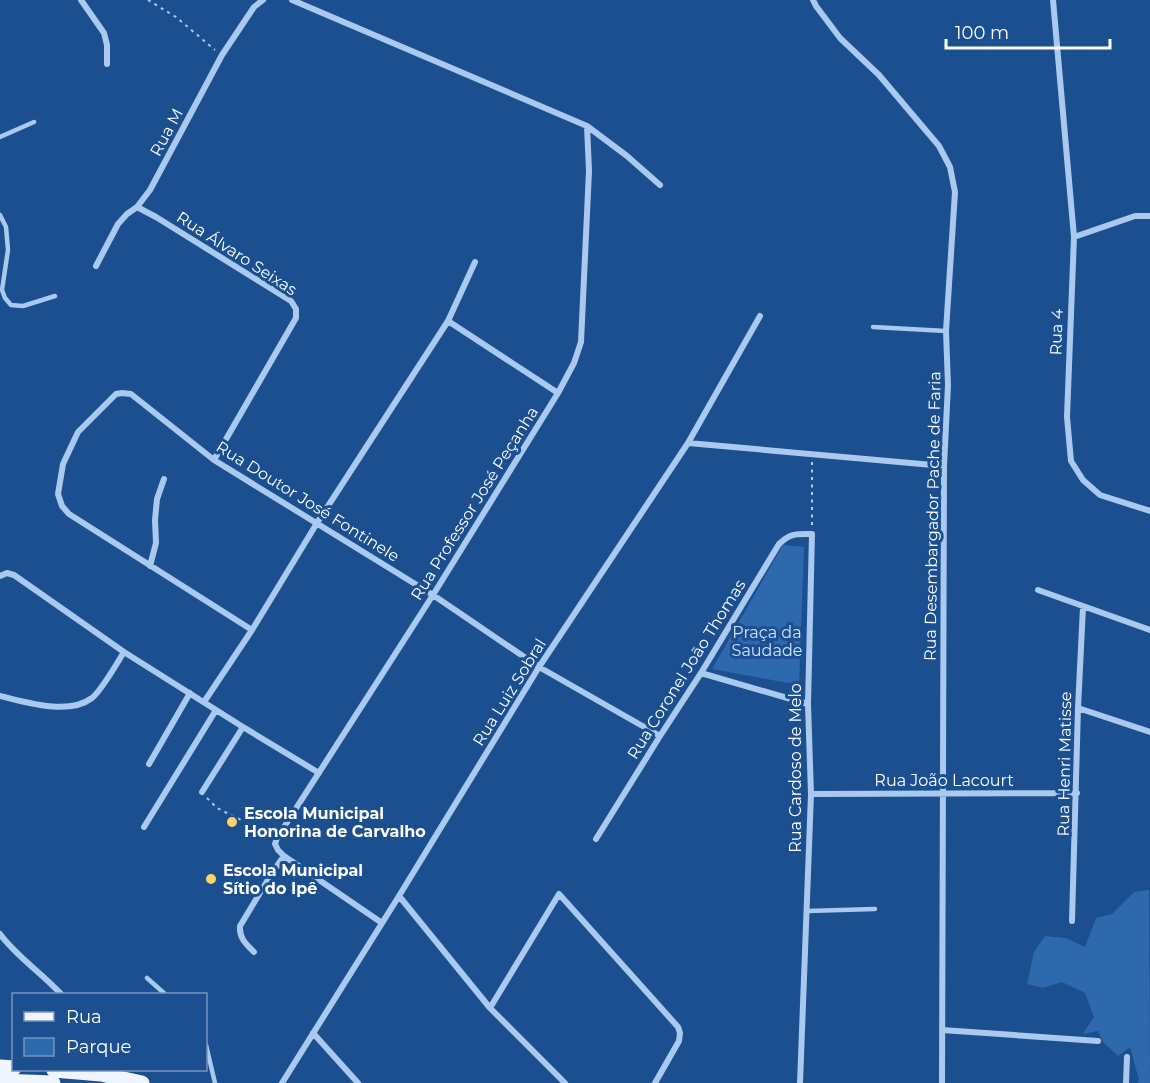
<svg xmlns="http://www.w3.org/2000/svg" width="1150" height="1083" font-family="Montserrat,sans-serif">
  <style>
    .green { fill: #2e69ad }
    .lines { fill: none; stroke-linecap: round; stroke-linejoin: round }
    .path { stroke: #a9c9ee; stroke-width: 2; stroke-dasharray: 3 4.5; stroke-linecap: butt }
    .service { stroke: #a9c9ee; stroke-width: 4.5 }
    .minor { stroke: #a9c9ee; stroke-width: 6 }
    .primary { stroke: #f0f6ff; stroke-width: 15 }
    .poi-dot { fill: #ffd166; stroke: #1b4f8f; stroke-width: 2 }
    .labels { text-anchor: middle; stroke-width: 6; stroke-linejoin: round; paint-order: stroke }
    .street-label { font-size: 16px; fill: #fff; stroke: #1b4f8f }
    .park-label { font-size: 16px; fill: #cfe3fa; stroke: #1b4f8f }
    .poi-label { font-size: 16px; font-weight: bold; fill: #fff; stroke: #1b4f8f; text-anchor: start }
  </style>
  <rect width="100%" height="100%" fill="#1b4f8f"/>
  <path class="green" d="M 783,545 L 804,547 L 799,685 L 712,669 Z
    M 1149,890 L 1150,1083 L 1138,1083 L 1139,1080 L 1130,1047 L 1118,1056 L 1103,1042 L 1098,1031 L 1083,1034 L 1094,1017 L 1085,993 L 1062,982 L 1043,988 L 1027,984 L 1034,952 L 1045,936 L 1066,938 L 1085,947 L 1096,918 L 1112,914 L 1134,892 Z"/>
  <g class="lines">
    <path class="path" d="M 148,0 L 176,17 L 215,50
      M 812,462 L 812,525
      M 207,798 L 217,808 L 269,834"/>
    <path class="service" d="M 0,137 L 34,122
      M 0,215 L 6,227 L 8,250 L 2,290 L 5,298 L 11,305 L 23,306 L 55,296
      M 873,327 L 946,331
      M 807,911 L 875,909
      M 147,978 L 165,994
      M 206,1045 L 215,1083"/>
    <path class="minor" d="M 81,0 L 104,33 L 107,45 L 107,64
      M 292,0 L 587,126 L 627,156 L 660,185
      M 813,0 L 816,6 L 840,38 L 879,75 L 939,146 L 950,167 L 955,192 L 946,331 L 948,385 L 944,466 L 942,1083
      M 1053,0 L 1074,237 L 1067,417 L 1071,461 L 1083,480 L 1100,495 L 1150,511
      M 137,207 L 156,217 L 291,301 L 296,309 L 296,318 L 214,460
      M 1074,237 L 1135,216 L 1150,216
      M 96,266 L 118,224 L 127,214 L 137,207 L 150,190 L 222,55 L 254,7 L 263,0
      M 448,321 L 558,393
      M 688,443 L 944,466
      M 150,566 L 156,543 L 155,520 L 157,499 L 164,479
      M 0,576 L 7,573 L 14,575 L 124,652 L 243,727 L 319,773
      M 1038,590 L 1150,630
      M 252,630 L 69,514 L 62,506 L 58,494 L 63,464 L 78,432 L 116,394 L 122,393 L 131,394 L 214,460 L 433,595 L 539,667 L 660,736
      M 701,673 L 808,704
      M 0,696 C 26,702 68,716 92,698 C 102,690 117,663 124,652
      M 204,702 L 252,630 L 317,523 L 448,321 L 475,262
      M 1078,708 L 1150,732
      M 149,764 L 190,693
      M 202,792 L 243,727
      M 811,794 L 1077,793
      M 144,827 L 216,710
      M 596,839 L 660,736 L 701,673 L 779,544 C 791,533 796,534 812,534 L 808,704 L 811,794 L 800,1083
      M 399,896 L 490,1008 L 565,1083
      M 1072,921 L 1078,708 L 1083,607
      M 382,923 L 284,856 L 278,850 L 275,844 L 277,838 L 433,595 L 558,393 L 574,363 L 581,342 L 589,171 L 587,126
      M 0,934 C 17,957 42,973 61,994
      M 254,952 C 246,944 239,938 240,926 L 272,873 L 284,856
      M 490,1008 L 559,894 L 678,1027 L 680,1033 L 679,1041 L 655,1083
      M 942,1030 L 1098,1041
      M 313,1033 L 358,1083
      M 282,1083 L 399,896 L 539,667 L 688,443 L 760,316
      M 1126,1083 L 1127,1057"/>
    <path class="primary" d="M 0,1067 L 14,1068
      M 54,1070 L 101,1074 L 142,1083
      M 0,1081 L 53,1083"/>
  </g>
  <g class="poi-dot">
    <circle cx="232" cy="822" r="6"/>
    <circle cx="211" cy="879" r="6"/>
  </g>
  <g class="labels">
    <g class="street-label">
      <text transform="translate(166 132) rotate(-62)" y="6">Rua M</text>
      <text transform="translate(237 253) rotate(33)" y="6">Rua Álvaro Seixas</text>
      <text transform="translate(1056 332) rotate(-88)" y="6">Rua 4</text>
      <text transform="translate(308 501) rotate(32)" y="6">Rua Doutor José Fontinele</text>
      <text transform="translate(474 503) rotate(-58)" y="6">Rua Professor José Peçanha</text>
      <text transform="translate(932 516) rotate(-89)" y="6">Rua Desembargador Pache de Faria</text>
      <text transform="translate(686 669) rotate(-58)" y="6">Rua Coronel João Thomas</text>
      <text transform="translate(509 692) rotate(-58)" y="6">Rua Luiz Sobral</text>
      <text transform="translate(1064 764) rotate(-89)" y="6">Rua Henri Matisse</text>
      <text transform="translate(795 768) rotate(-90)" y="6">Rua Cardoso de Melo</text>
      <text x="944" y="786">Rua João Lacourt</text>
    </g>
    <g class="park-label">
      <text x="767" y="638">Praça da<tspan x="767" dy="18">Saudade</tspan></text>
    </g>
    <g class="poi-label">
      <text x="244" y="819">Escola Municipal<tspan x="244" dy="18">Honorina de Carvalho</tspan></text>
      <text x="223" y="876">Escola Municipal<tspan x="223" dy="18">Sítio do Ipê</tspan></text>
    </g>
  </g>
  <rect x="12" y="993" width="195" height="78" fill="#1b4f8f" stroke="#7695bc" stroke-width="1.5"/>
  <rect x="24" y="1012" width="30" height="9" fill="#f0f6ff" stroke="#7695bc" stroke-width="1.5"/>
  <text x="66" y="1023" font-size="18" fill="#ffffff">Rua</text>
  <rect x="24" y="1038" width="30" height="18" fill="#2e69ad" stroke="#7695bc" stroke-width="1.5"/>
  <text x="66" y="1053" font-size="18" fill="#ffffff">Parque</text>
  <path d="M946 39v9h164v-9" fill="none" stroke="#ffffff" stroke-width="3"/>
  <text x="955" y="39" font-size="18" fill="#ffffff" stroke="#1b4f8f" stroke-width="4.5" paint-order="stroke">100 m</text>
</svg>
